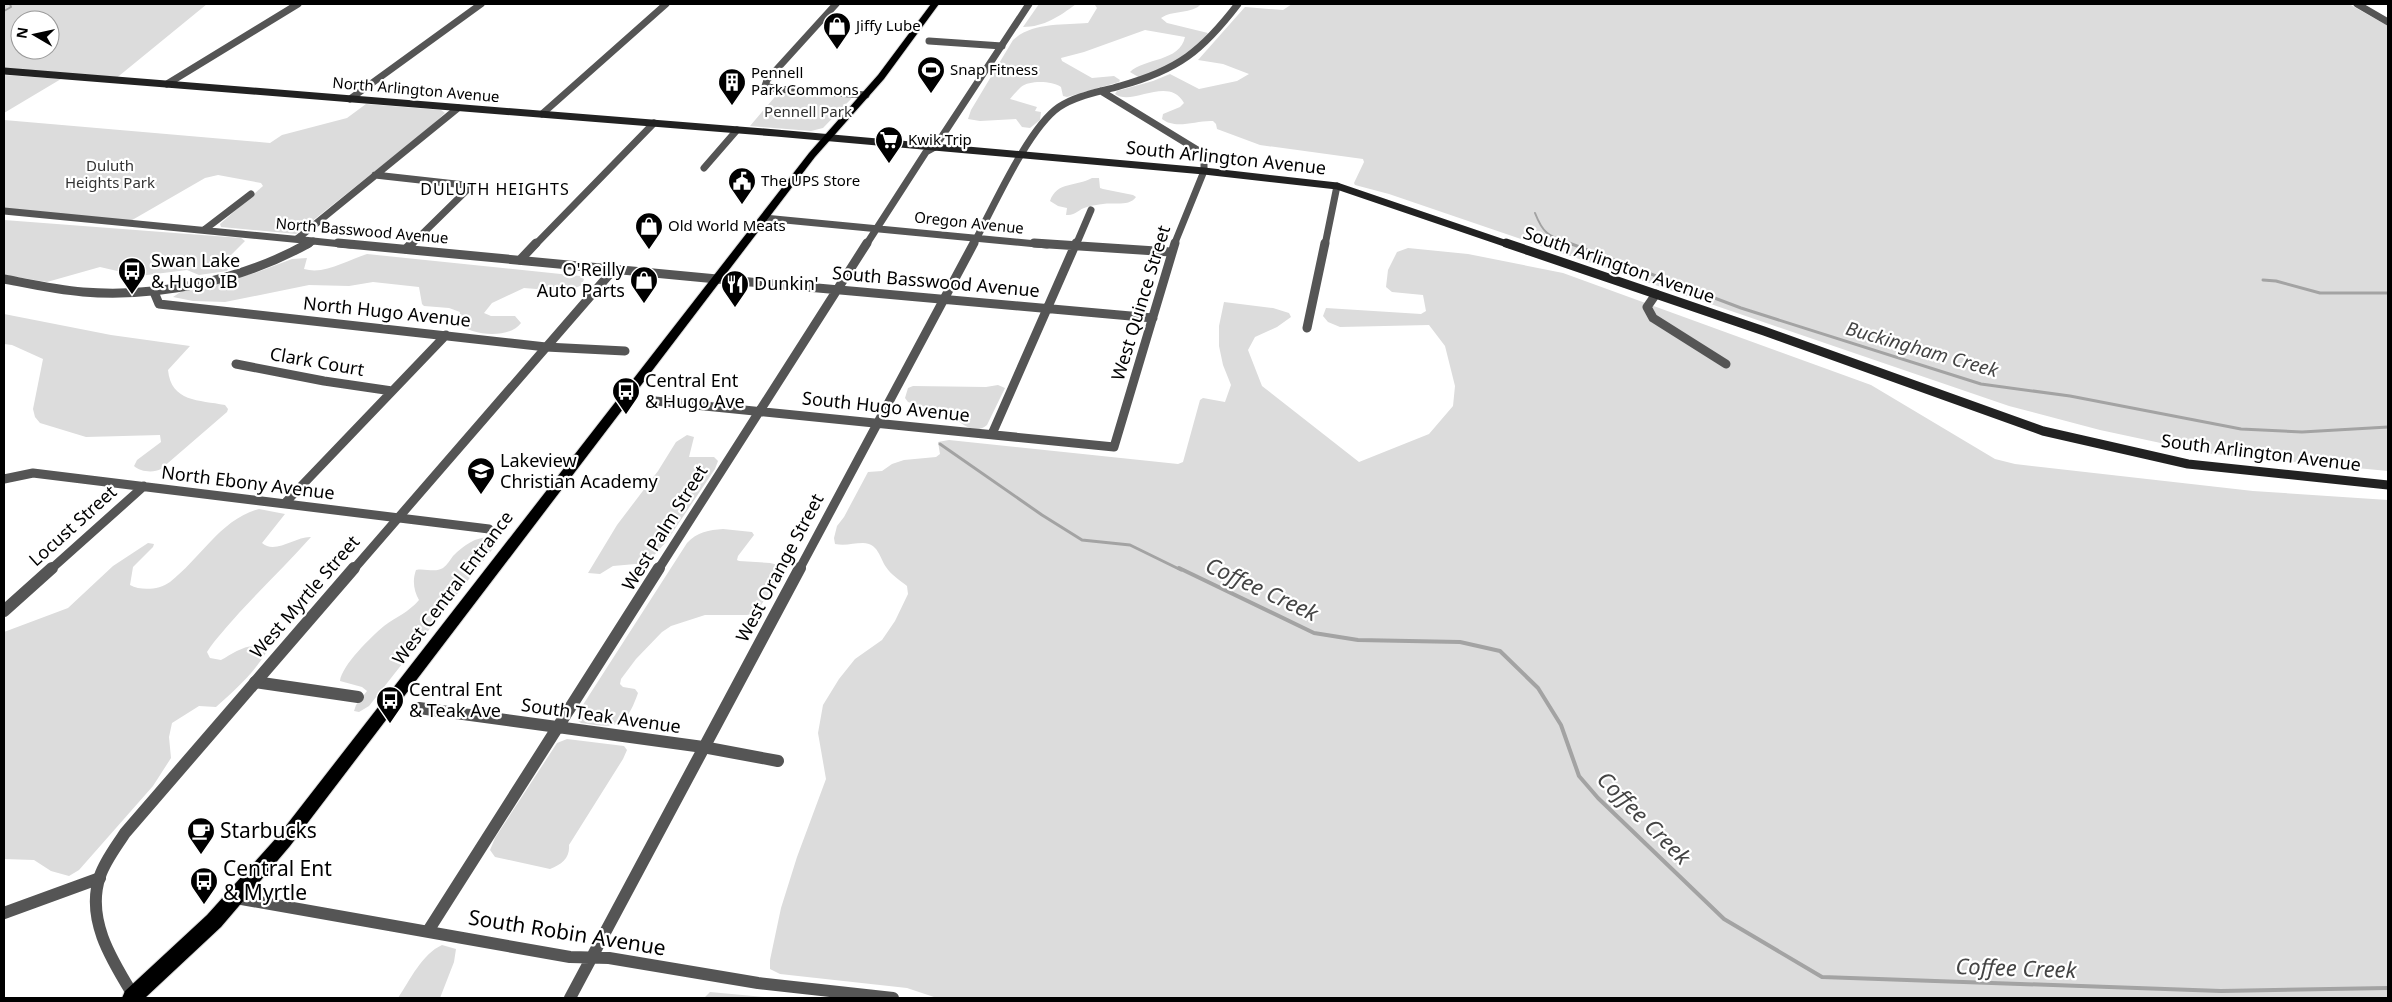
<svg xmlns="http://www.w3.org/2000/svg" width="2392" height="1002" font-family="'Noto Sans',sans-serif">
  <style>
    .green { fill: #dcdcdc; fill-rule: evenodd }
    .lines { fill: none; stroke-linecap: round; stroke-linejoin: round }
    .stream-far2 { stroke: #a3a3a3; stroke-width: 2 }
    .stream-far1 { stroke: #a3a3a3; stroke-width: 3 }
    .stream { stroke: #a3a3a3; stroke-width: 4 }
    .trunk-casing { stroke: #dbdbdb; stroke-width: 2 }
    .minor-far2 { stroke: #555; stroke-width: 7 }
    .minor-far1 { stroke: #555; stroke-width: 9 }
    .minor { stroke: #555; stroke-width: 12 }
    .tertiary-far2 { stroke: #555; stroke-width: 7 }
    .tertiary-far1 { stroke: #555; stroke-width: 9 }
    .tertiary { stroke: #555; stroke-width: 12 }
    .secondary-far1 { stroke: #222; stroke-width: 7 }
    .secondary { stroke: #222; stroke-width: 9 }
    .trunk { fill: #000; fill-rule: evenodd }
    .labels { text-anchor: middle; stroke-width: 4.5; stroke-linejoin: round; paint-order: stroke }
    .far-poi-label { font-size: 15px; fill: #000; stroke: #fff; text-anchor: start }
    .far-street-label { font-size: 15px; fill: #000; stroke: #fff }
    .far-park-label { font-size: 15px; fill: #333; stroke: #fff }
    .far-quarter-label { font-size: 16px; letter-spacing: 1px; fill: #000; stroke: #fff }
    .street-label { font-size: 18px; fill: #000; stroke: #fff }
    .poi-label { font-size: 18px; fill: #000; stroke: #fff; text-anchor: start }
    .water-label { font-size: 19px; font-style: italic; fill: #444; stroke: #fff }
    .near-poi-label { font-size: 21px; fill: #000; stroke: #fff; text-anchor: start }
    .near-street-label { font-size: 21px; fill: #000; stroke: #fff }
    .near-water-label { font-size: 22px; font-style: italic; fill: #444; stroke: #fff }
  </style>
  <rect width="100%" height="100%" fill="#fff"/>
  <path class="green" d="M 4,4 L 207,4 L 114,80 L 4,69 ZM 20,20 L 50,20 L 50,50 L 20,50 Z
    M 1039,4 L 1076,4 C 1060,16 1044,27 1023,27 Z
    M 1084,4 L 1201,4 C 1193,14 1172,10 1161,18 L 1167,23 L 1208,33 L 1188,57 L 1140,78 L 1130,72 C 1144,58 1180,62 1185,37 L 1145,30 L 1084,52 L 1061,58 L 1062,61 L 1092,78 L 1114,76 L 1120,80 L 1119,82 L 1067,97 L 1063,96 L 1061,87 C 1052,81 1030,80 1021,87 C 1017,91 1013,95 1010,99 L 1037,107 L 1035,111 L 1041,112 L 1040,120 L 1030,128 L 1022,127 L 1016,119 L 980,121 L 968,119 L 971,110 L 1013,40 C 1032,22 1064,25 1088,23 L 1097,8 L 1095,5 Z
    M 1292,4 L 2349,4 L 2388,26 L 2388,471 L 2212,454 L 2100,430 L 2009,406 L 1389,194 L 1355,185 L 1354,183 L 1364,162 L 1363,159 L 1260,145 L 1217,129 L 1216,124 L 1213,121 C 1196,120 1176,130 1162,119 L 1163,114 L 1180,107 L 1184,103 C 1168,75 1132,107 1115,94 L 1117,91 L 1153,81 L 1170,74 L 1199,89 L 1237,81 L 1249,74 L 1223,64 L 1198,60 L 1245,7 L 1283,10 Z
    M 4,75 L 61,79 L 4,113 Z
    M 779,92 L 850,96 L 851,99 L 823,128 L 811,131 L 750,126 Z
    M 366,104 L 441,110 L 445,113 L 429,128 L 296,234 L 221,227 L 220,224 L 263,186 L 261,183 L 218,175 L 205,178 L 127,223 L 4,211 L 4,120 L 270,143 L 282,135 L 347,118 Z
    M 1092,178 L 1099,178 L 1100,188 L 1103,189 L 1133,195 L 1136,197 C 1129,207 1114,202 1103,204 C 1098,205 1092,205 1087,207 C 1078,209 1076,216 1066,215 L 1067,208 L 1058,206 L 1050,201 C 1057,181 1076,187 1092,178 Z
    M 4,220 L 241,238 L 245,241 L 229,257 L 232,264 L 227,271 L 199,275 L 187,270 L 139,276 L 100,267 L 47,282 L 4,275 Z
    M 1408,248 L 1468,254 L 1563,273 L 1871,385 L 1995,459 L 2015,464 L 2253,491 L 2388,500 L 2388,998 L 937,998 L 907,988 L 780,974 L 770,969 L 770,960 L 781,908 L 797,857 L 826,779 L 818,733 L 823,705 L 839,679 L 855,659 L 882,640 L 895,621 L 908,594 L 907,586 C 901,581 890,574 886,567 C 880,558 878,543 863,543 C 853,543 846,546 835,544 L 834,538 L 837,526 L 844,517 L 868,472 L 882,471 L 892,464 L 904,460 L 936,457 L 940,454 L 938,442 L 949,440 L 1178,464 L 1183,462 L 1200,400 L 1203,398 L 1225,402 L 1231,385 L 1223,365 L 1219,346 L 1219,326 L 1224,302 L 1273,308 L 1289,313 L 1291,317 L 1277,327 L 1255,337 L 1248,350 L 1262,386 L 1359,462 L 1429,434 L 1453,406 L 1455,386 L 1445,346 L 1429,325 L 1340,327 L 1328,322 L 1323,316 L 1326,308 L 1421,314 L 1426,311 L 1423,295 L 1392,292 L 1386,287 L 1388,270 L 1397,252 Z
    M 367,254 L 580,276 L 584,279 L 582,285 L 571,290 L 561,291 L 524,288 L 492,303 L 484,313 L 491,316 L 515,316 L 521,323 C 510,339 471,336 458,323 L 460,312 L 449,308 L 424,306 L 422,304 L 419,287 L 373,282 L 349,286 L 309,285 L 225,302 L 193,301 L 173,297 L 182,291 L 255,273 L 292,259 L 307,258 L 304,269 C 325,275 347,260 367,254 Z
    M 4,314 L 111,335 L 190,346 L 168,370 C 171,402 199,400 225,405 L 228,409 L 227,412 L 161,469 C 154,473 140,472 134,466 L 137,460 L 161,442 L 160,435 L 86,437 L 40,423 L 35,417 L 33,409 L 43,359 L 12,345 L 4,344 Z
    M 998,385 L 1005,388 L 987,425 C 972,438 958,418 945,413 C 933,408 920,406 908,402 L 905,398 L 908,388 L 913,386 L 986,387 Z
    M 687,435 L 694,437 L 689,457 L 714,457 L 718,461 L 715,469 L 666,542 L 647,563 L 613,566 L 600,574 L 588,573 L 617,525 L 658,471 L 676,442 Z
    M 259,509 L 285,514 L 262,543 C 275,555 296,536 311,537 C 288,563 263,587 239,613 C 228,626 216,638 207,652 L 210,658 L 221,660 C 235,652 252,639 267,651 C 254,673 235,690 216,707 L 199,706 L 172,723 L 169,737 L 171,758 L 153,786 L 79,870 L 69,876 L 51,871 L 34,860 L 4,859 L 4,632 L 68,608 L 113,566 L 148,543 L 154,544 L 153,547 L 133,567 L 130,585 C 141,591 159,590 170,582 C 200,559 221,519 259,509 Z
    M 723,529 L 752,532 L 754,535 L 738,556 L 737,560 L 739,561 L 770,563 L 783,566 L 783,571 L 756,613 L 747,615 L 705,615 L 671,626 L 662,632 L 636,659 L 621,679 L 620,684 L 623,687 L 635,689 L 638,693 C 625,730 616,728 581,723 L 577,720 L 579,711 L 687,543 C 697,532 709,530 723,529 Z
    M 491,537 L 498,540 L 495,546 L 369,706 L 359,712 L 354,711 L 356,705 L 367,691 L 362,687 L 340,681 C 342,665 371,637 384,626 C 396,617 409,612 419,600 C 414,591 412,581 416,570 C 425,568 435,573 443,568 C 447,565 450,560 453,556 C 464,545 475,537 491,537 Z
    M 567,739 L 624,746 L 627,750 L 623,759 L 569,845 C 570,858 562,864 550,869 L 495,857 L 490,850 L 495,838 L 557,743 Z
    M 442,945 L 456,949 L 454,962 L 440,998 L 398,998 C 410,980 422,954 442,945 Z
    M 710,992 L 776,998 L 704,998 Z"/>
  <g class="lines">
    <path class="stream-far2" d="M 4,11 L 11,7 L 10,4
      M 1535,213 C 1544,236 1550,236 1572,245"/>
    <path class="stream-far1" d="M 1569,243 L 1741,308 L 1981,384 L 2070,396 L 2241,429 L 2302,432 L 2388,427
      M 2263,280 L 2276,281 L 2320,293 L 2388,293
      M 940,444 L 1042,515 L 1082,540 L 1130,545 L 1181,570"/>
    <path class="stream" d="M 1179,568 L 1314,633 L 1358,640 L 1460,642 L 1500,651 L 1538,688 L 1561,725 L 1579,776 L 1598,798 L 1724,919 L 1822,977 L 2221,991 L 2388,988"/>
    <g class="trunk-casing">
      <path id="trunk" d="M 931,4 L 939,4 L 884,79 L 815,157 L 290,846 L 221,927 L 145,998 L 122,998 L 125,991 L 207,915 L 278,836 L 809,153 L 878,75 Z"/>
    </g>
    <path class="minor-far2" d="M 836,4 L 767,80 L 765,86 L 776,89 L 866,95
      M 2357,4 L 2388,22
      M 929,41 L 1002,46
      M 167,84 L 298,4
      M 1101,91 L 1204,154 L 1204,171 L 1174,245
      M 350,99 L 481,4
      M 542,114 L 666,4
      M 704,168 L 737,130
      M 375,175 L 465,185 L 468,189 L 411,245
      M 4,211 L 313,241
      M 764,218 L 1047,245
      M 204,230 L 251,194
      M 297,239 L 458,108
      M 535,245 L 654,123
      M 866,245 L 926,152 L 935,147
      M 973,245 C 992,210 1028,128 1059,107 C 1077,95 1100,92 1120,86 C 1178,70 1202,51 1238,4
      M 1076,245 L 1091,210
      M 1325,245 L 1337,186"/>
    <path class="minor-far1" d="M 1034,243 L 1171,252
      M 406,249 L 412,243
      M 520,260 L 536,243
      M 717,279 L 1153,318
      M 154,292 L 159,304 L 546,347 L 625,351
      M 1656,294 L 1647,307 L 1653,318 L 1726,364
      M 1307,328 L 1325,243
      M 236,364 L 324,381 L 392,391
      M 655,401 L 1114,447 L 1175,243
      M 992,434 L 1076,243
      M 4,479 L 33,473 L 489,529
      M 285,503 L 446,335
      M 50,570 L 144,486
      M 658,570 L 867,243
      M 799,570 L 974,243"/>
    <path class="minor" d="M 4,611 L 52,568
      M 255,682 L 358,697
      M 419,708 L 703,747 L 778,761
      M 236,898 L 570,957 L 609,958 L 758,983 L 893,998
      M 4,913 L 100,878
      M 428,931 L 659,568
      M 570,998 L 800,568"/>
    <path class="tertiary-far2" d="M 935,147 L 1029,4
      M 307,245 L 313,241 L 351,245"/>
    <path class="tertiary-far1" d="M 338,243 L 717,279
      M 4,279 C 30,284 57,290 83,292 C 159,298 243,280 309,243
      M 353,570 L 614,269"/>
    <path class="tertiary" d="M 135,998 C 113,962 85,920 100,876 C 105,861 116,847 125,833 L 354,568"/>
    <path class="secondary-far1" d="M 4,71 L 776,133 L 1204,171 L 1337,186 L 1510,245"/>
    <path class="secondary" d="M 1506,243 L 1764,331 L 2043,431 L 2188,464 L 2388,485"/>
    <use href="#trunk" class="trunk"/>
  </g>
  <defs>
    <g id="shop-pin" transform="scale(1.4375)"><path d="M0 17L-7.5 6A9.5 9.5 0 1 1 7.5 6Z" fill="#000" stroke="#fff"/><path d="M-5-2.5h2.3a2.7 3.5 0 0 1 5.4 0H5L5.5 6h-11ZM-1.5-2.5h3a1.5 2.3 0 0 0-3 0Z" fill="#fff"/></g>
    <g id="stadium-pin" transform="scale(1.4375)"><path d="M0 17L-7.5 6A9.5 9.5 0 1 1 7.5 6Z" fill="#000" stroke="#fff"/><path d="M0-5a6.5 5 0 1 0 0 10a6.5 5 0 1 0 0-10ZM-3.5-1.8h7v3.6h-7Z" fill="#fff"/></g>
    <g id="building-pin" transform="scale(1.4375)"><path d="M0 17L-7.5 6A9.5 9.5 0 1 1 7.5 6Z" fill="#000" stroke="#fff"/><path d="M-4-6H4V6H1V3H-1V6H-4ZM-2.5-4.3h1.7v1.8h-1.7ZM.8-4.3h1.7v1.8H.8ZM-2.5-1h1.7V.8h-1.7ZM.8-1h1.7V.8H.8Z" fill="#fff"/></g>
    <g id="supermarket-pin" transform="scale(1.4375)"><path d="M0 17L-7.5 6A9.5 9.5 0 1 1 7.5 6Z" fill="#000" stroke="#fff"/><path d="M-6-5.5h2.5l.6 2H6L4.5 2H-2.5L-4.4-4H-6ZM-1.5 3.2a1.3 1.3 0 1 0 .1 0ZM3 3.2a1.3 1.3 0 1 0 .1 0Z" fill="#fff"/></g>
    <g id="civic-pin" transform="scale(1.4375)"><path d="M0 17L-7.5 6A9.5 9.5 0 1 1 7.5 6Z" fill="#000" stroke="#fff"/><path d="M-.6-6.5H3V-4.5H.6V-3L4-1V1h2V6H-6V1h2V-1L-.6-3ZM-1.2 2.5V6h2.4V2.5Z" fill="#fff"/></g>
    <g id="bus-pin" transform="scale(1.4375)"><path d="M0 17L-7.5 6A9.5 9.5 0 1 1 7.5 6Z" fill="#000" stroke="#fff"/><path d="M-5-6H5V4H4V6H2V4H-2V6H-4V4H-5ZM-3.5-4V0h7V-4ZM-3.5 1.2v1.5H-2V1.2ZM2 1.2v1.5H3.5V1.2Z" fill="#fff"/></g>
    <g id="restaurant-pin" transform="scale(1.4375)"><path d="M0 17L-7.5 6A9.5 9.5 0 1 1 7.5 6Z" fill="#000" stroke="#fff"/><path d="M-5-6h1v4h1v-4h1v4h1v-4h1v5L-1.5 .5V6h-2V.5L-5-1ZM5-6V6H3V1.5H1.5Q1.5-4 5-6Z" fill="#fff"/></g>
    <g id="school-pin" transform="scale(1.4375)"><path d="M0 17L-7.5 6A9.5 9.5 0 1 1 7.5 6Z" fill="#000" stroke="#fff"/><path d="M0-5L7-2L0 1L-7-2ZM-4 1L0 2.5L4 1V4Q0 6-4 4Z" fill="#fff"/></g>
    <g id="cafe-pin" transform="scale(1.4375)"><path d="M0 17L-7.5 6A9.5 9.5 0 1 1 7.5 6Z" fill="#000" stroke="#fff"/><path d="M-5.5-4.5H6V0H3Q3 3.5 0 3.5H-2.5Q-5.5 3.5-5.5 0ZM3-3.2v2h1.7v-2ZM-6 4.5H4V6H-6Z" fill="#fff"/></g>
  </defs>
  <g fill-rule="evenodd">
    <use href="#shop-pin" x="837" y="26"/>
    <use href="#stadium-pin" x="931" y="70"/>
    <use href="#building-pin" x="732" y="82"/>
    <use href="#supermarket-pin" x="889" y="140"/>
    <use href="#civic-pin" x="742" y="181"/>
    <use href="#shop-pin" x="649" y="226"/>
    <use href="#bus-pin" x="132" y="271"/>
    <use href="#shop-pin" x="644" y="280"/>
    <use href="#restaurant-pin" x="735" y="284"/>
    <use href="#bus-pin" x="626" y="391"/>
    <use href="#school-pin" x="481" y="471"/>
    <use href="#bus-pin" x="390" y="700"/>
    <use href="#cafe-pin" x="201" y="831"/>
    <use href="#bus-pin" x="204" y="881"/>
  </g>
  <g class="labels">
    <g class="far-poi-label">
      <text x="856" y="31">Jiffy Lube</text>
      <text x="950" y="75">Snap Fitness</text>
      <text x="751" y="78">Pennell<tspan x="751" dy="17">Park Commons</tspan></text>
      <text x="908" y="145">Kwik Trip</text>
      <text x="761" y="186">The UPS Store</text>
      <text x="668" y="231">Old World Meats</text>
    </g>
    <g class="far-street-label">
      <text transform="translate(416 90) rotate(5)" y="5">North Arlington Avenue</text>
      <text transform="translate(969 223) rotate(6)" y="5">Oregon Avenue</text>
      <text transform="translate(362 231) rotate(5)" y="5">North Basswood Avenue</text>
    </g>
    <g class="far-park-label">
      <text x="808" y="117">Pennell Park</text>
      <text x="110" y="171">Duluth<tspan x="110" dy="17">Heights Park</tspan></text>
    </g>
    <g class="far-quarter-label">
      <text x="495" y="195">DULUTH HEIGHTS</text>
    </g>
    <g class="street-label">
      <text transform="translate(1226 158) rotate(6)" y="6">South Arlington Avenue</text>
      <text transform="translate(1619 265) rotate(19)" y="6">South Arlington Avenue</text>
      <text transform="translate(936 282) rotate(5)" y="6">South Basswood Avenue</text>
      <text transform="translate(1141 303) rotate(-73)" y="6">West Quince Street</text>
      <text transform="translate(387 312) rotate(6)" y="6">North Hugo Avenue</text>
      <text transform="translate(317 362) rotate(10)" y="6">Clark Court</text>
      <text transform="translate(886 407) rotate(6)" y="6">South Hugo Avenue</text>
      <text transform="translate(2261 453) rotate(7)" y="6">South Arlington Avenue</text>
      <text transform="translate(248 483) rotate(7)" y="6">North Ebony Avenue</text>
      <text transform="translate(73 526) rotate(-42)" y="6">Locust Street</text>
      <text transform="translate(665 528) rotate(-58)" y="6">West Palm Street</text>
      <text transform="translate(780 568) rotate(-62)" y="6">West Orange Street</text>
      <text transform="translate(453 588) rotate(-53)" y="6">West Central Entrance</text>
      <text transform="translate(305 597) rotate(-49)" y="6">West Myrtle Street</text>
      <text transform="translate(601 716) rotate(8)" y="6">South Teak Avenue</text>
    </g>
    <g class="poi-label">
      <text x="151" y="267">Swan Lake<tspan x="151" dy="21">&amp; Hugo IB</tspan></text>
      <text x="625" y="276" text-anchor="end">O'Reilly<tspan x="625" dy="21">Auto Parts</tspan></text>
      <text x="754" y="290">Dunkin'</text>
      <text x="645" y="387">Central Ent<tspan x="645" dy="21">&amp; Hugo Ave</tspan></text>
      <text x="500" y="467">Lakeview<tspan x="500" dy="21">Christian Academy</tspan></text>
      <text x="409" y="696">Central Ent<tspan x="409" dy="21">&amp; Teak Ave</tspan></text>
    </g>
    <g class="water-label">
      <text transform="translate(1922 349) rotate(16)" y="7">Buckingham Creek</text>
    </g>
    <g class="near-poi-label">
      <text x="220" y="838">Starbucks</text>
      <text x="223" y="876">Central Ent<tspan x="223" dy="24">&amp; Myrtle</tspan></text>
    </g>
    <g class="near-street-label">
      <text transform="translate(567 933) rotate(9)" y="7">South Robin Avenue</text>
    </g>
    <g class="near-water-label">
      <text transform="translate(1262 589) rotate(25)" y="8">Coffee Creek</text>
      <text transform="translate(1644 818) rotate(45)" y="8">Coffee Creek</text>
      <text transform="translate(2016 968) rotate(2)" y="8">Coffee Creek</text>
    </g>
  </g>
  <rect width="2392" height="1002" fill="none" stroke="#000000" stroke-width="10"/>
  <g transform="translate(35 35) rotate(279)"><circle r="24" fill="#ffffff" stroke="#999999"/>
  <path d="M0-4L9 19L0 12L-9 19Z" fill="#000000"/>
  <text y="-8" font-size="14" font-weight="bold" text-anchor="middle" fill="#000000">N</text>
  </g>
</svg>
